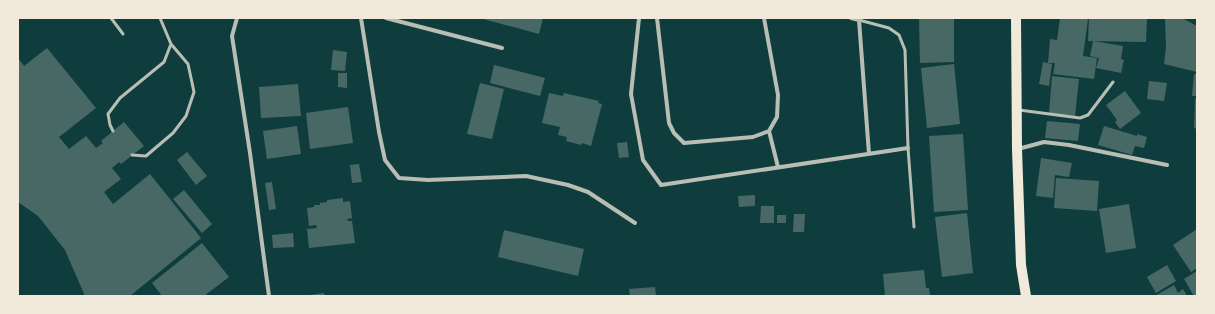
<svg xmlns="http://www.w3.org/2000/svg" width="1215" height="314" font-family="'Work Sans',sans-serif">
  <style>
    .building { fill: #486865 }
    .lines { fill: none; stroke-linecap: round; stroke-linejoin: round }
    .service { stroke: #b8beb3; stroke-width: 3 }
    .minor { stroke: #b8beb3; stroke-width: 4 }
    .primary { stroke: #f1e9da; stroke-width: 10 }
  </style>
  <rect width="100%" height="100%" fill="#0f3d3e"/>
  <path class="building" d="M 480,18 L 543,18 L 539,34 Z
    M 919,18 L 954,18 L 954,62 L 920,63 Z
    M 1060,18 L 1088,19 L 1083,56 L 1097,58 L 1094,79 L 1053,74 L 1055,63 L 1048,63 L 1050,39 L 1057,40 Z
    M 1089,18 L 1147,18 L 1146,42 L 1088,41 Z
    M 1165,18 L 1182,18 L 1197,26 L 1197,72 L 1164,64 L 1166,47 Z
    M 1093,41 L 1123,46 L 1121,59 L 1124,60 L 1121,73 L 1096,68 L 1099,58 L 1090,56 Z
    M 47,48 L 96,108 L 59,137 L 69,149 L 86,136 L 96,148 L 103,143 L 101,141 L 124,122 L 144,146 L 121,164 L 119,162 L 112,168 L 121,179 L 104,192 L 113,204 L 150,174 L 201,238 L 130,296 L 85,296 L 65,250 L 38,216 L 18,202 L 18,58 L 24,66 Z
    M 333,50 L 347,52 L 345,71 L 331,70 Z
    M 1043,62 L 1052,64 L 1049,86 L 1039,84 Z
    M 954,64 L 960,124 L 927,128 L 921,68 Z
    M 494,65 L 545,78 L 540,96 L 490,83 Z
    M 338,73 L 347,73 L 347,88 L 338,87 Z
    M 1194,74 L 1197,74 L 1197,96 L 1192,96 Z
    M 1052,76 L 1079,79 L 1075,116 L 1049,114 Z
    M 1149,81 L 1167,83 L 1164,101 L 1147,99 Z
    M 480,83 L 504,89 L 492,139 L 467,134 Z
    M 298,84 L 301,116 L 261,118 L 259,87 Z
    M 1125,91 L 1141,113 L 1120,129 L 1115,122 L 1117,120 L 1106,105 Z
    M 549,93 L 563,96 L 564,93 L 599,101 L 598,103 L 602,104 L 591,146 L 582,143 L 581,145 L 566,141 L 567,137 L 558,135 L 560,127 L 542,123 Z
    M 1195,99 L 1197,99 L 1197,129 L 1194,128 Z
    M 348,107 L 353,143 L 310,149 L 306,113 Z
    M 1047,121 L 1080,124 L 1078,141 L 1045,138 Z
    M 297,126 L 301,154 L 267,159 L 263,131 Z
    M 1104,126 L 1137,136 L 1137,134 L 1147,137 L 1144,148 L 1135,146 L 1132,155 L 1098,145 Z
    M 963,134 L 968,210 L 934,212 L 929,136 Z
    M 627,142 L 629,157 L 619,158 L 617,143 Z
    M 187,152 L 207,176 L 196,185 L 177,160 Z
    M 1041,158 L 1072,163 L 1069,177 L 1055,175 L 1053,198 L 1036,196 Z
    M 359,164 L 362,182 L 352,183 L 350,165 Z
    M 1056,178 L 1099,181 L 1097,211 L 1054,208 Z
    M 272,182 L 276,209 L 269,210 L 265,183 Z
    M 184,190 L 212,224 L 202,233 L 173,199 Z
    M 755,195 L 755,206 L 739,207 L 738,196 Z
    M 343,198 L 343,202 L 350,201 L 352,218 L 347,219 L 348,221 L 352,221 L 355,243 L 309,248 L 307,229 L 317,228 L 316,225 L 309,226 L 307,208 L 314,207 L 314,205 L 320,205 L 320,203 L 327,202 L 327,200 Z
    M 1129,204 L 1136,248 L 1106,253 L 1099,209 Z
    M 761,206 L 774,206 L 774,223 L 760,223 Z
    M 967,213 L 973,273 L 942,277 L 935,217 Z
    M 794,214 L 805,214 L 804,232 L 793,232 Z
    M 777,215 L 786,215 L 786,223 L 777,223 Z
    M 1197,229 L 1197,268 L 1191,272 L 1173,245 Z
    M 504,230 L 584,249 L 578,276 L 498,257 Z
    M 293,233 L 294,247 L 273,248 L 272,235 Z
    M 202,243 L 229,277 L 204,296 L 162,296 L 152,283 Z
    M 1167,265 L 1176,281 L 1156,293 L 1147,277 Z
    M 924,270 L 926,288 L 929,288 L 930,296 L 885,296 L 883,274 Z
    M 1197,271 L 1197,296 L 1194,296 L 1184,279 Z
    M 1174,285 L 1178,293 L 1183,289 L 1187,296 L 1155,296 Z
    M 655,287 L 656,296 L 630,296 L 629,289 Z
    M 324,293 L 325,296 L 310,296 L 310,295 Z"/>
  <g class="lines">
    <path class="service" d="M 111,18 L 123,34
      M 160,18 L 171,44
      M 859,20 L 889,28 L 899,35 L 905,50 L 908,148 L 914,227
      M 1019,110 L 1080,118 L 1088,115 L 1113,82
      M 113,131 L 110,125 L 108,114 L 120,98 L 164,62 L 171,44 L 188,64 L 194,92 L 186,116 L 173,133 L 146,156 L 132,155"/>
    <path class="minor" d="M 237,18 L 232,36 L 250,153 L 269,296
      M 361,18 L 379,132 L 385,160 L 399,178 L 428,180 L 526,176 L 568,185 L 588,192 L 635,223
      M 386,18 L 502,48
      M 639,18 L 631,94 L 643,160 L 661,185 L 908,148
      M 657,18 L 669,123 L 674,133 L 684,143 L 753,137 L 769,131 L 777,117 L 778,95 L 764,18
      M 851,18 L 859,20 L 869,154
      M 769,131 L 778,167
      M 1018,149 L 1044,142 L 1069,145 L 1167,165"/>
    <path class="primary" d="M 1016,18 L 1017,149 L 1021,265 L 1026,296"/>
  </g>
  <rect width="1215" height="314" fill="none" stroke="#f1e9da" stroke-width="38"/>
</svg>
